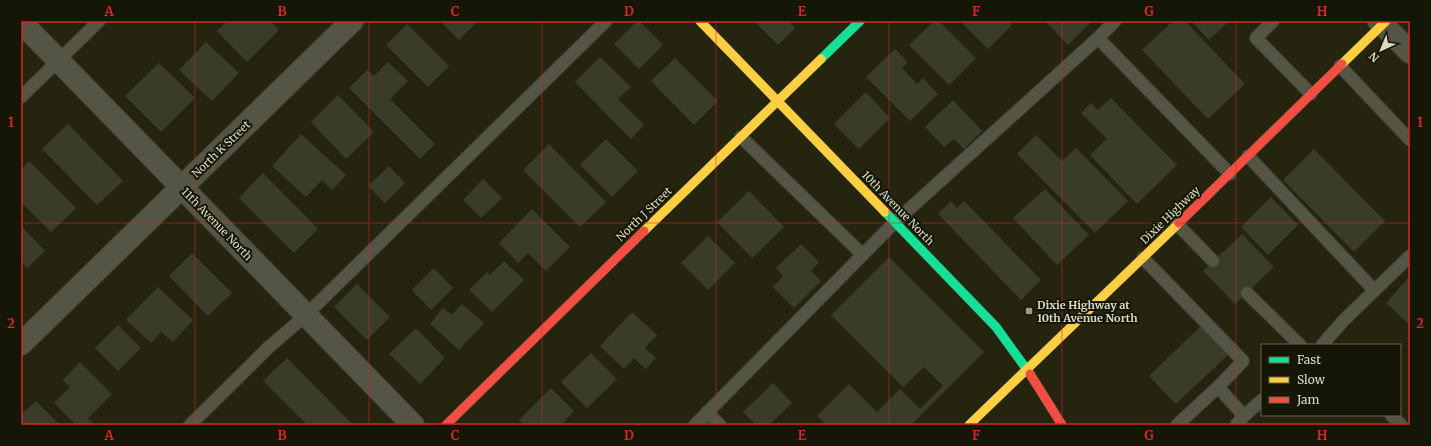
<svg xmlns="http://www.w3.org/2000/svg" width="1431" height="446" font-family="Merriweather,serif">
  <style>
    .building { fill: #383c29 }
    .lines { fill: none; stroke-linecap: round; stroke-linejoin: round }
    .lane-casing { stroke: #3f4030; stroke-width: 14 }
    .street-casing { stroke: #3f4030; stroke-width: 24 }
    .fast-casing { stroke: #3f4030; stroke-width: 10 }
    .slow-casing { stroke: #3f4030; stroke-width: 10 }
    .jam-casing { stroke: #3f4030; stroke-width: 10 }
    .lane { stroke: #545545; stroke-width: 12 }
    .street { stroke: #545545; stroke-width: 22 }
    .fast { stroke: #16e098; stroke-width: 9 }
    .slow { stroke: #ffcf43; stroke-width: 9 }
    .jam { stroke: #f24e42; stroke-width: 9 }
    .grid { fill: none; stroke: #d62828; stroke-width: 1; stroke-opacity: 0.55 }
    .poi-dot { fill: #9a9b85; stroke: #161606; stroke-width: 1.5 }
    .labels { text-anchor: middle; stroke-width: 4; stroke-linejoin: round; paint-order: stroke }
    .street-label { font-size: 11px; fill: #d9dac4; stroke: #161606 }
    .poi-label { font-size: 11px; font-weight: bold; fill: #d9dac4; stroke: #161606; text-anchor: start }
    .neatline { fill: none; stroke: #d62828; stroke-width: 1.5 }
    .grid-label { font-size: 13px; text-anchor: middle; font-weight: bold; fill: #d62828 }
  </style>
  <rect width="100%" height="100%" fill="#25250f"/>
  <path class="building" d="M 227,21 L 270,21 L 279,30 L 247,62 L 217,31 Z
    M 440,21 L 478,21 L 459,40 Z
    M 637,21 L 639,21 L 663,45 L 639,69 L 614,44 Z
    M 754,21 L 789,21 L 795,28 L 778,45 Z
    M 934,21 L 939,21 L 976,58 L 949,85 L 909,45 Z
    M 960,21 L 1008,21 L 1012,25 L 988,49 Z
    M 1047,21 L 1092,21 L 1068,45 L 1046,22 Z
    M 1173,21 L 1185,21 L 1245,84 L 1208,119 L 1142,50 Z
    M 1191,21 L 1229,21 L 1209,40 Z
    M 407,24 L 449,66 L 428,87 L 386,45 Z
    M 206,42 L 239,73 L 212,101 L 179,70 Z
    M 895,49 L 908,62 L 902,68 L 917,84 L 923,78 L 938,94 L 910,121 L 866,77 Z
    M 600,57 L 631,87 L 618,99 L 644,125 L 631,139 L 575,82 Z
    M 675,58 L 718,101 L 694,125 L 651,81 Z
    M 388,62 L 408,81 L 390,99 L 435,144 L 420,159 L 349,88 L 367,70 L 374,76 Z
    M 159,63 L 195,98 L 161,132 L 125,96 Z
    M 866,92 L 890,118 L 859,149 L 834,124 Z
    M 338,95 L 374,132 L 346,159 L 311,122 Z
    M 1111,98 L 1177,165 L 1137,204 L 1090,155 L 1107,139 L 1081,113 L 1091,103 L 1098,110 Z
    M 953,100 L 982,131 L 964,149 L 954,139 L 944,147 L 925,127 Z
    M 68,124 L 123,181 L 97,205 L 42,149 Z
    M 301,134 L 346,175 L 332,190 L 322,180 L 306,197 L 272,166 Z
    M 1036,135 L 1062,161 L 1076,148 L 1128,201 L 1095,233 L 1017,154 Z
    M 606,139 L 638,171 L 612,197 L 580,165 Z
    M 549,144 L 606,202 L 580,227 L 523,170 Z
    M 1314,149 L 1385,221 L 1354,252 L 1283,180 Z
    M 29,161 L 76,208 L 51,232 L 21,202 L 21,169 Z
    M 389,166 L 405,183 L 385,203 L 368,186 Z
    M 263,173 L 318,229 L 294,253 L 239,198 Z
    M 483,179 L 502,198 L 481,218 L 463,200 Z
    M 1045,189 L 1089,235 L 1057,265 L 1013,218 Z
    M 749,191 L 784,227 L 752,258 L 717,222 Z
    M 1271,197 L 1298,225 L 1268,255 L 1241,227 Z
    M 951,201 L 957,208 L 964,201 L 1041,280 L 1021,300 L 938,214 Z
    M 532,209 L 570,247 L 546,271 L 528,253 L 518,263 L 499,243 Z
    M 21,226 L 45,251 L 27,268 L 21,261 Z
    M 1242,234 L 1274,267 L 1235,304 L 1203,271 Z
    M 708,236 L 735,263 L 708,290 L 681,263 Z
    M 801,244 L 819,262 L 811,271 L 821,281 L 794,308 L 773,287 L 783,276 L 776,268 Z
    M 192,253 L 232,293 L 208,316 L 169,276 Z
    M 889,257 L 984,352 L 911,425 L 826,425 L 817,416 L 849,384 L 877,412 L 900,389 L 920,409 L 943,386 L 924,367 L 903,387 L 831,315 Z
    M 504,261 L 524,280 L 492,312 L 469,290 L 487,272 L 490,275 Z
    M 434,268 L 453,288 L 431,310 L 412,290 Z
    M 1409,277 L 1410,278 L 1410,325 L 1386,303 Z
    M 357,284 L 390,317 L 367,340 L 334,307 Z
    M 158,287 L 193,320 L 173,342 L 161,332 L 151,343 L 126,320 Z
    M 462,304 L 484,323 L 459,350 L 430,324 L 443,308 L 452,315 Z
    M 632,312 L 657,335 L 645,348 L 656,358 L 646,369 L 634,358 L 624,369 L 600,346 Z
    M 118,325 L 141,348 L 118,371 L 95,348 Z
    M 1202,325 L 1229,354 L 1176,404 L 1149,376 Z
    M 416,328 L 445,358 L 420,384 L 389,354 Z
    M 591,353 L 617,379 L 587,408 L 561,382 Z
    M 287,358 L 353,425 L 307,425 L 263,381 Z
    M 80,362 L 112,394 L 88,418 L 95,425 L 76,425 L 54,403 L 70,387 L 63,380 Z
    M 773,383 L 792,403 L 769,425 L 756,425 L 743,412 Z
    M 551,388 L 574,411 L 563,423 L 565,425 L 524,425 L 519,420 Z
    M 36,401 L 60,425 L 21,425 L 21,415 Z"/>
  <g class="lines">
    <g class="lane-casing">
      <path id="lane" d="M 1273,21 L 1256,38 L 1311,94
        M 1098,38 L 1115,21
        M 1340,66 L 1410,140
        M 21,97 L 99,21
        M 741,137 L 863,255
        M 1248,156 L 1374,290
        M 1177,224 L 1213,261
        M 1143,258 L 1243,361 L 1218,387 L 1244,416 L 1236,425
        M 1247,293 L 1300,345
        M 1322,345 L 1344,320 L 1410,256
        M 707,412 L 720,425
        M 1391,415 L 1401,425
        M 1244,416 L 1262,400
        M 190,425 L 269,347 L 306,315 L 606,21
        M 695,425 L 895,222 L 1098,38 L 1230,174
        M 1177,425 L 1218,387"/>
    </g>
    <g class="street-casing">
      <path id="street" d="M 1379,21 L 1410,52
        M 21,22 L 413,425
        M 21,344 L 352,21"/>
    </g>
    <g class="fast-casing">
      <path id="fast" d="M 821,59 L 860,21
        M 885,212 L 996,327 L 1030,374"/>
    </g>
    <g class="slow-casing">
      <path id="slow" d="M 700,21 L 885,212
        M 1342,64 L 1386,21
        M 644,231 L 821,59
        M 969,425 L 1179,223"/>
    </g>
    <g class="jam-casing">
      <path id="jam" d="M 1179,223 L 1342,64
        M 1030,374 L 1062,425
        M 446,425 L 644,231"/>
    </g>
    <use href="#lane" class="lane"/>
    <use href="#street" class="street"/>
    <use href="#fast" class="fast"/>
    <use href="#slow" class="slow"/>
    <use href="#jam" class="jam"/>
  </g>
  <path class="grid" d="M 195,21 L 195,425M 369,21 L 369,425M 542,21 L 542,425M 716,21 L 716,425M 889,21 L 889,425M 1062,21 L 1062,425M 1236,21 L 1236,425M 21,223 L 1410,223"/>
  <rect class="poi-dot" x="1025" y="307" width="8" height="8" rx="2"/>
  <g class="labels">
    <g class="street-label">
      <text transform="translate(221 149) rotate(-44)" y="4">North K Street</text>
      <text transform="translate(898 208) rotate(46)" y="4">10th Avenue North</text>
      <text transform="translate(644 214) rotate(-44)" y="4">North J Street</text>
      <text transform="translate(1170 215) rotate(-44)" y="4">Dixie Highway</text>
      <text transform="translate(217 224) rotate(46)" y="4">11th Avenue North</text>
    </g>
    <g class="poi-label">
      <text x="1037" y="309">Dixie Highway at<tspan x="1037" dy="13">10th Avenue North</tspan></text>
    </g>
  </g>
  <rect width="1431" height="446" fill="none" stroke="#161606" stroke-width="44"/>
  <rect x="1261" y="344" width="140" height="72" fill="#161606" stroke="#646452"/>
  <rect x="1269" y="357" width="20" height="6" fill="#16e098" stroke="#646452"/>
  <text x="1297" y="364" font-size="12" fill="#d9dac4">Fast</text>
  <rect x="1269" y="377" width="20" height="6" fill="#ffcf43" stroke="#646452"/>
  <text x="1297" y="384" font-size="12" fill="#d9dac4">Slow</text>
  <rect x="1269" y="397" width="20" height="6" fill="#f24e42" stroke="#646452"/>
  <text x="1297" y="404" font-size="12" fill="#d9dac4">Jam</text>
  <g transform="translate(1381 50) rotate(224)" stroke="#161606" stroke-width="3" paint-order="stroke">
  <path d="M0-3L7 15L0 10L-7 15Z" fill="#d9dac4"/>
  <text y="-6" font-size="11" font-weight="bold" text-anchor="middle" fill="#d9dac4">N</text>
  </g>
  <rect x="22" y="22" width="1387" height="402" class="neatline"/>
  <g class="grid-label">
    <text x="109" y="16">A</text>
    <text x="282" y="16">B</text>
    <text x="455" y="16">C</text>
    <text x="629" y="16">D</text>
    <text x="802" y="16">E</text>
    <text x="976" y="16">F</text>
    <text x="1149" y="16">G</text>
    <text x="1322" y="16">H</text>
    <text x="11" y="127">1</text>
    <text x="1420" y="127">1</text>
    <text x="11" y="328">2</text>
    <text x="1420" y="328">2</text>
    <text x="109" y="440">A</text>
    <text x="282" y="440">B</text>
    <text x="455" y="440">C</text>
    <text x="629" y="440">D</text>
    <text x="802" y="440">E</text>
    <text x="976" y="440">F</text>
    <text x="1149" y="440">G</text>
    <text x="1322" y="440">H</text>
  </g>
</svg>
